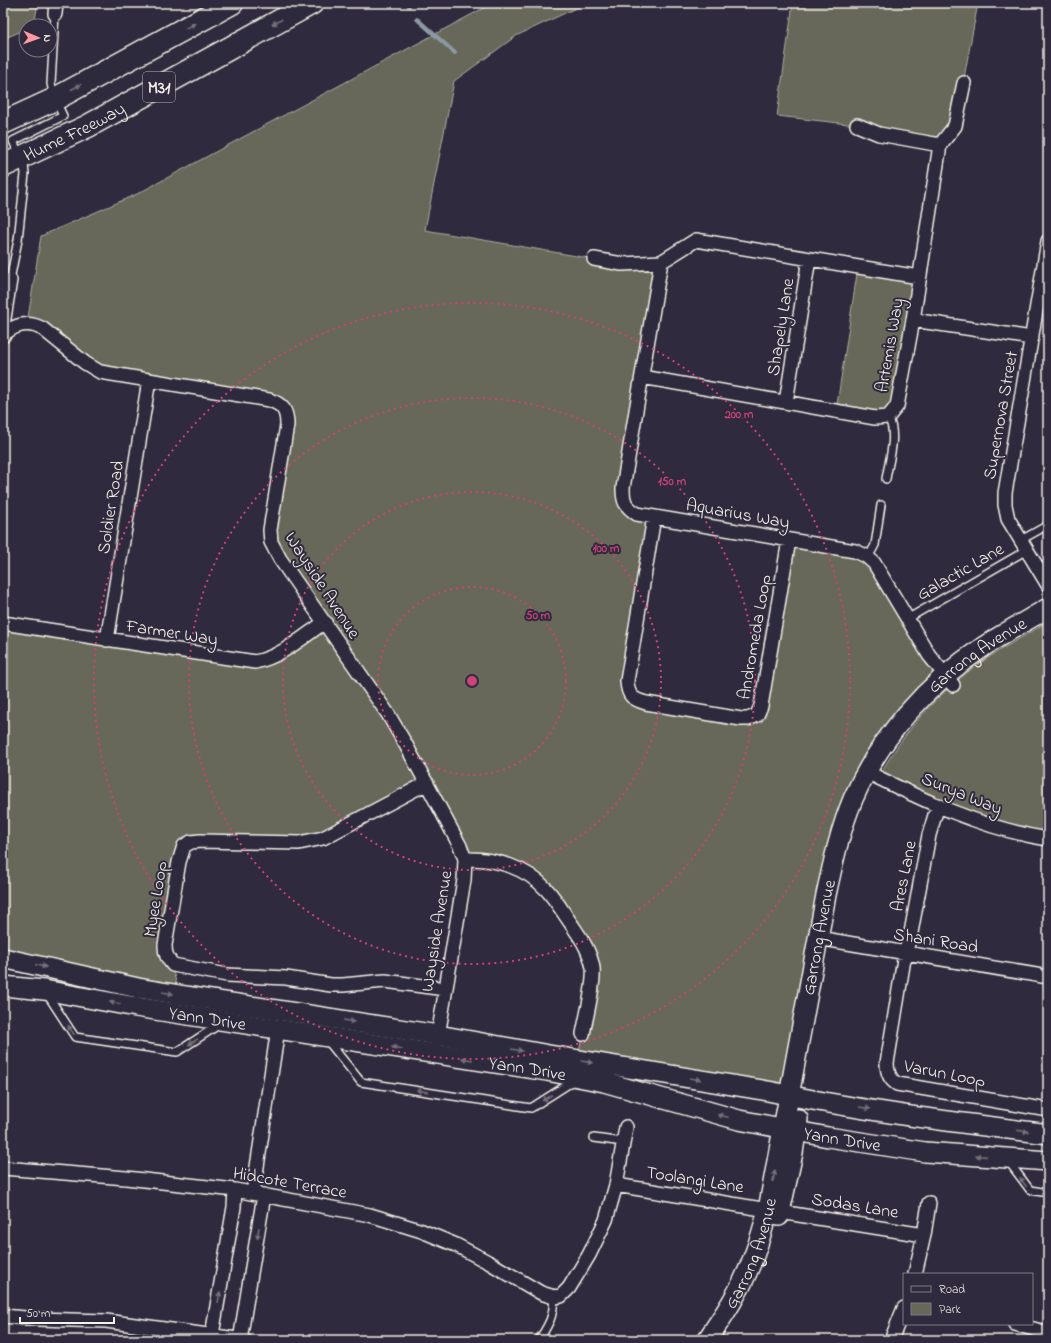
<svg xmlns="http://www.w3.org/2000/svg" width="1051" height="1343" font-family="'Indie Flower',sans-serif">
  <style>
    .green { fill: #67685a; stroke: #aeaca1 }
    .lines { fill: none; stroke-linecap: round; stroke-linejoin: round }
    .stream { stroke: #8d9aa2; stroke-width: 4 }
    .lane-casing { stroke: #f4f1e8; stroke-width: 10 }
    .street-casing { stroke: #f4f1e8; stroke-width: 16 }
    .secondary-casing { stroke: #f4f1e8; stroke-width: 22 }
    .highway-casing { stroke: #f4f1e8; stroke-width: 25 }
    .lane { stroke: #2f2a3d; stroke-width: 7 }
    .street { stroke: #2f2a3d; stroke-width: 13 }
    .secondary { stroke: #2f2a3d; stroke-width: 19 }
    .highway { stroke: #2f2a3d; stroke-width: 22 }
    .oneway { fill: #747079 }
    .ring { fill: none; stroke: #cc4377; stroke-width: 2; stroke-dasharray: 2 4 }
    .labels { text-anchor: middle; stroke-width: 4; stroke-linejoin: round; paint-order: stroke }
    .shield { fill: #2f2a3d; stroke: #b9b5b5; stroke-width: 1 }
    .shield-label { font-size: 17px; font-weight: bold; fill: #f4f1e8 }
    .street-label { font-size: 18px; fill: #f4f1e8; stroke: #2f2a3d }
    .centre { fill: #cc4377; stroke: #2f2a3d; stroke-width: 2 }
    .ring-label { font-size: 12px; text-anchor: middle; font-weight: bold; fill: #cc4377; stroke: #2f2a3d; stroke-width: 4; stroke-linejoin: round; paint-order: stroke }
  </style>
  <rect width="100%" height="100%" fill="#2f2a3d"/>
  <filter id="ink" filterUnits="userSpaceOnUse"><feTurbulence type="fractalNoise" baseFrequency=".025" numOctaves="2"/><feDisplacementMap in="SourceGraphic" scale="8" xChannelSelector="R" yChannelSelector="G"/><feConvolveMatrix kernelMatrix="1 2 1 2 8 2 1 2 1" color-interpolation-filters="sRGB"/></filter>
  <g filter="url(#ink)">
    <path class="green" d="M 3,3 L 38,3 L 34,25 L 26,26 L 26,29 L 3,39 Z
      M 493,3 L 591,3 L 576,8 L 516,36 L 454,81 L 425,230 L 594,259 L 661,262 L 623,499 L 654,517 L 630,696 L 757,715 L 789,540 L 866,556 L 945,675 L 853,800 L 789,1095 L 577,1060 L 583,1034 L 591,959 L 529,874 L 465,859 L 427,783 L 323,838 L 184,846 L 165,945 L 180,995 L 3,960 L 3,623 L 255,662 L 325,622 L 273,548 L 287,425 L 282,406 L 110,374 L 27,324 L 41,236 L 137,194 Z
      M 793,3 L 978,3 L 955,126 L 940,145 L 857,125 L 777,116 Z
      M 858,267 L 919,277 L 891,413 L 836,411 Z
      M 1048,622 L 1048,839 L 1033,837 L 878,778 C 903,732 939,691 983,661 C 1004,647 1026,635 1048,622 Z"/>
    <g class="lines">
      <path class="stream" d="M 407,3 L 409,6
        M 417,19 L 455,53"/>
      <g class="lane-casing">
        <path id="lane" d="M 10,280 L 18,240 L 25,174 L 24,165 L 13,141 L 63,116 L 55,99 L 51,84 L 55,14
          M 886,479 C 889,460 898,434 888,417
          M 1021,540 L 1048,525
          M 868,558 L 875,545 L 881,505
          M 907,619 L 1027,550
          M 47,994 L 75,1037 L 177,1052 L 220,1024
          M 327,1040 L 361,1082 L 531,1108 L 575,1080
          M 594,1138 L 623,1142
          M 1009,1162 L 1030,1190 L 1048,1193
          M 539,1340 C 550,1322 553,1318 554,1297"/>
      </g>
      <g class="street-casing">
        <path id="street" d="M 55,14 L 56,3
          M 857,125 L 879,134 L 940,145
          M 1048,241 L 1005,493 L 1005,505 L 1008,519 L 1048,585
          M 594,259 L 622,264 L 661,262 L 696,240 L 919,277
          M 661,262 L 623,488 C 623,502 625,506 637,514 L 855,551 L 866,556 L 874,563 L 929,655 L 953,685
          M 913,320 L 1032,338
          M 3,335 C 15,324 29,321 43,329 L 85,363 L 100,372 L 269,400 C 283,404 287,411 287,425 L 270,530 L 271,542 L 280,559 L 388,714 L 406,745 L 460,846 L 465,859 L 464,880 L 437,1042
          M 3,336 L 3,325 L 10,280
          M 642,377 L 875,418 L 888,417 L 897,406 L 913,320 L 940,145 L 955,126 L 964,83
          M 786,402 L 809,259
          M 654,517 L 627,681 C 628,696 632,699 646,703 L 741,719 L 748,719 L 757,715 L 761,706 L 789,540
          M 3,623 L 255,662 C 281,657 303,637 325,622
          M 107,640 L 149,380
          M 867,772 C 924,801 984,829 1048,839
          M 427,783 L 323,838 L 299,843 L 200,841 L 191,842 L 184,846 L 179,862 L 165,945 C 165,954 167,958 173,965 L 227,975 L 286,978 L 331,985 L 343,985 L 385,981 L 445,989
          M 938,805 L 929,835 L 910,938 L 905,953 L 887,1063 C 887,1072 889,1079 897,1084 L 1048,1110
          M 465,859 C 495,858 526,867 547,890 C 556,900 563,912 570,922 C 580,937 590,950 593,968 C 595,984 586,1017 583,1034
          M 818,938 L 1048,977
          M 3,1168 L 126,1178 L 235,1190 L 370,1215 L 422,1231 L 456,1245 L 490,1263 L 541,1293 L 554,1297 L 561,1296 L 569,1288 L 589,1255 L 606,1220 L 616,1185 L 626,1127
          M 616,1185 L 768,1210
          M 253,1193 L 278,1029
          M 780,1212 L 924,1235
          M 915,1274 L 924,1235 L 929,1203
          M 3,1316 L 37,1319 L 106,1321 L 244,1340
          M 1015,1324 L 1048,1333
          M 212,1335 L 234,1207 L 235,1190
          M 240,1340 L 264,1195
          M 891,1340 L 904,1308"/>
      </g>
      <g class="secondary-casing">
        <g id="secondary">
          <path d="M 3,958 L 138,988 L 180,995 L 438,1035 L 549,1055 L 768,1091 C 860,1111 954,1122 1048,1134"/>
          <path id="s1" d="M 3,986 L 44,990 L 136,1007 L 547,1071 L 604,1082 L 739,1120 L 828,1137 L 925,1152 L 1048,1161"/>
          <path d="M 779,1216 L 793,1153 L 798,1119"/>
          <path id="s2" d="M 707,1340 C 717,1325 727,1311 735,1296 C 751,1269 760,1240 768,1210 L 826,895 C 833,863 840,830 853,799 C 880,737 927,684 983,647 C 1004,633 1026,621 1048,608"/>
        </g>
      </g>
      <g class="highway-casing">
        <g id="highway">
          <path d="M 3,123 L 55,99 L 232,3"/>
          <path id="s3" d="M 3,166 L 88,126 L 312,3"/>
        </g>
      </g>
      <use href="#lane" class="lane"/>
      <use href="#street" class="street"/>
      <use href="#secondary" class="secondary"/>
      <use href="#highway" class="highway"/>
    </g>
    <defs><path id="oneway-solid" d="M-6-.8H1V-3.2L6.5 0L1 3.2V.8H-6Z"/></defs>
    <g class="oneway">
      <use href="#oneway-solid" transform="translate(277 22) rotate(152)"/>
      <use href="#oneway-solid" transform="translate(190 26) rotate(-28)"/>
      <use href="#oneway-solid" transform="translate(76 87) rotate(-28)"/>
      <use href="#oneway-solid" transform="translate(41 966) rotate(13)"/>
      <use href="#oneway-solid" transform="translate(168 993) rotate(10)"/>
      <use href="#oneway-solid" transform="translate(115 1003) rotate(-169)"/>
      <use href="#oneway-solid" transform="translate(349 1021) rotate(9)"/>
      <use href="#oneway-solid" transform="translate(71 1030) rotate(-124)"/>
      <use href="#oneway-solid" transform="translate(193 1042) rotate(147)"/>
      <use href="#oneway-solid" transform="translate(397 1048) rotate(-171)"/>
      <use href="#oneway-solid" transform="translate(517 1050) rotate(10)"/>
      <use href="#oneway-solid" transform="translate(467 1059) rotate(-171)"/>
      <use href="#oneway-solid" transform="translate(587 1062) rotate(9)"/>
      <use href="#oneway-solid" transform="translate(695 1079) rotate(9)"/>
      <use href="#oneway-solid" transform="translate(422 1091) rotate(-171)"/>
      <use href="#oneway-solid" transform="translate(547 1098) rotate(149)"/>
      <use href="#oneway-solid" transform="translate(865 1108) rotate(9)"/>
      <use href="#oneway-solid" transform="translate(723 1116) rotate(-165)"/>
      <use href="#oneway-solid" transform="translate(1023 1131) rotate(7)"/>
      <use href="#oneway-solid" transform="translate(981 1156) rotate(-176)"/>
      <use href="#oneway-solid" transform="translate(774 1176) rotate(-79)"/>
      <use href="#oneway-solid" transform="translate(1023 1182) rotate(-125)"/>
      <use href="#oneway-solid" transform="translate(258 1233) rotate(100)"/>
      <use href="#oneway-solid" transform="translate(219 1297) rotate(-80)"/>
    </g>
  </g>
  <g class="ring">
    <circle cx="472" cy="681" r="94"/>
    <circle cx="472" cy="681" r="189"/>
    <circle cx="472" cy="681" r="283"/>
    <circle cx="472" cy="681" r="378"/>
  </g>
  <g class="labels">
    <rect class="shield" x="143" y="72" width="32" height="30" rx="3"/>
    <g class="shield-label">
      <text x="159" y="93">M31</text>
    </g>
    <g class="street-label">
      <text dy="6" stroke="none"><textPath href="#s3" startOffset="79">Hume Freeway</textPath></text>
      <text transform="translate(780 327) rotate(-81)" y="6">Shapely Lane</text>
      <text transform="translate(889 345) rotate(-80)" y="6">Artemis Way</text>
      <text transform="translate(1000 415) rotate(-80)" y="6">Supernova Street</text>
      <text transform="translate(110 507) rotate(-81)" y="6">Soldier Road</text>
      <text transform="translate(738 513) rotate(10)" y="6">Aquarius Way</text>
      <text transform="translate(960 571) rotate(-30)" y="6">Galactic Lane</text>
      <text transform="translate(323 585) rotate(57)" y="6">Wayside Avenue</text>
      <text transform="translate(172 632) rotate(9)" y="6">Farmer Way</text>
      <text transform="translate(754 637) rotate(-80)" y="6">Andromeda Loop</text>
      <text dy="6" stroke="none"><textPath href="#s2" startOffset="758">Garrong Avenue</textPath></text>
      <text transform="translate(962 793) rotate(22)" y="6">Surya Way</text>
      <text transform="translate(903 876) rotate(-79)" y="6">Ares Lane</text>
      <text transform="translate(155 899) rotate(-81)" y="6">Myee Loop</text>
      <text transform="translate(436 931) rotate(-81)" y="6">Wayside Avenue</text>
      <text dy="6" stroke="none"><textPath href="#s2" startOffset="422">Garrong Avenue</textPath></text>
      <text transform="translate(936 940) rotate(9)" y="6">Shani Road</text>
      <text dy="6" stroke="none"><textPath href="#s1" startOffset="207">Yann Drive</textPath></text>
      <text dy="6" stroke="none"><textPath href="#s1" startOffset="531">Yann Drive</textPath></text>
      <text transform="translate(945 1073) rotate(11)" y="6">Varun Loop</text>
      <text dy="6" stroke="none"><textPath href="#s1" startOffset="854">Yann Drive</textPath></text>
      <text transform="translate(695 1179) rotate(9)" y="6">Toolangi Lane</text>
      <text transform="translate(290 1182) rotate(10)" y="6">Hidcote Terrace</text>
      <text transform="translate(855 1205) rotate(9)" y="6">Sodas Lane</text>
      <text dy="6" stroke="none"><textPath href="#s2" startOffset="98">Garrong Avenue</textPath></text>
    </g>
  </g>
  <circle cx="472" cy="681" r="6" class="centre"/>
  <g class="ring-label">
    <text x="739" y="418">200 m</text>
    <text x="672" y="485">150 m</text>
    <text x="606" y="552">100 m</text>
    <text x="538" y="619">50 m</text>
  </g>
  <rect width="1051" height="1343" fill="none" stroke="#2f2a3d" stroke-width="16"/>
  <rect x="8" y="8" width="1035" height="1327" fill="none" stroke="#f4f1e8" stroke-width="1.5" filter="url(#ink)"/>
  <rect x="903" y="1273" width="130" height="52" fill="#2f2a3d" stroke="#7e7a81"/>
  <rect x="911" y="1286" width="20" height="6" fill="#2f2a3d" stroke="#7e7a81"/>
  <text x="939" y="1293" font-size="12" fill="#f4f1e8">Road</text>
  <rect x="911" y="1303" width="20" height="12" fill="#67685a" stroke="#7e7a81"/>
  <text x="939" y="1313" font-size="12" fill="#f4f1e8">Park</text>
  <g transform="translate(38 38) rotate(92)"><circle r="19" fill="#2f2a3d" stroke="#7e7a81"/>
  <path d="M0-3L7 15L0 10L-7 15Z" fill="#ff9aa2"/>
  <text y="-6" font-size="11" font-weight="bold" text-anchor="middle" fill="#f4f1e8">N</text>
  </g>
  <path d="M20 1317v6h94v-6" fill="none" stroke="#f4f1e8" stroke-width="2"/>
  <text x="26" y="1317" font-size="12" fill="#f4f1e8" stroke="#2f2a3d" stroke-width="3" paint-order="stroke">50 m</text>
</svg>
